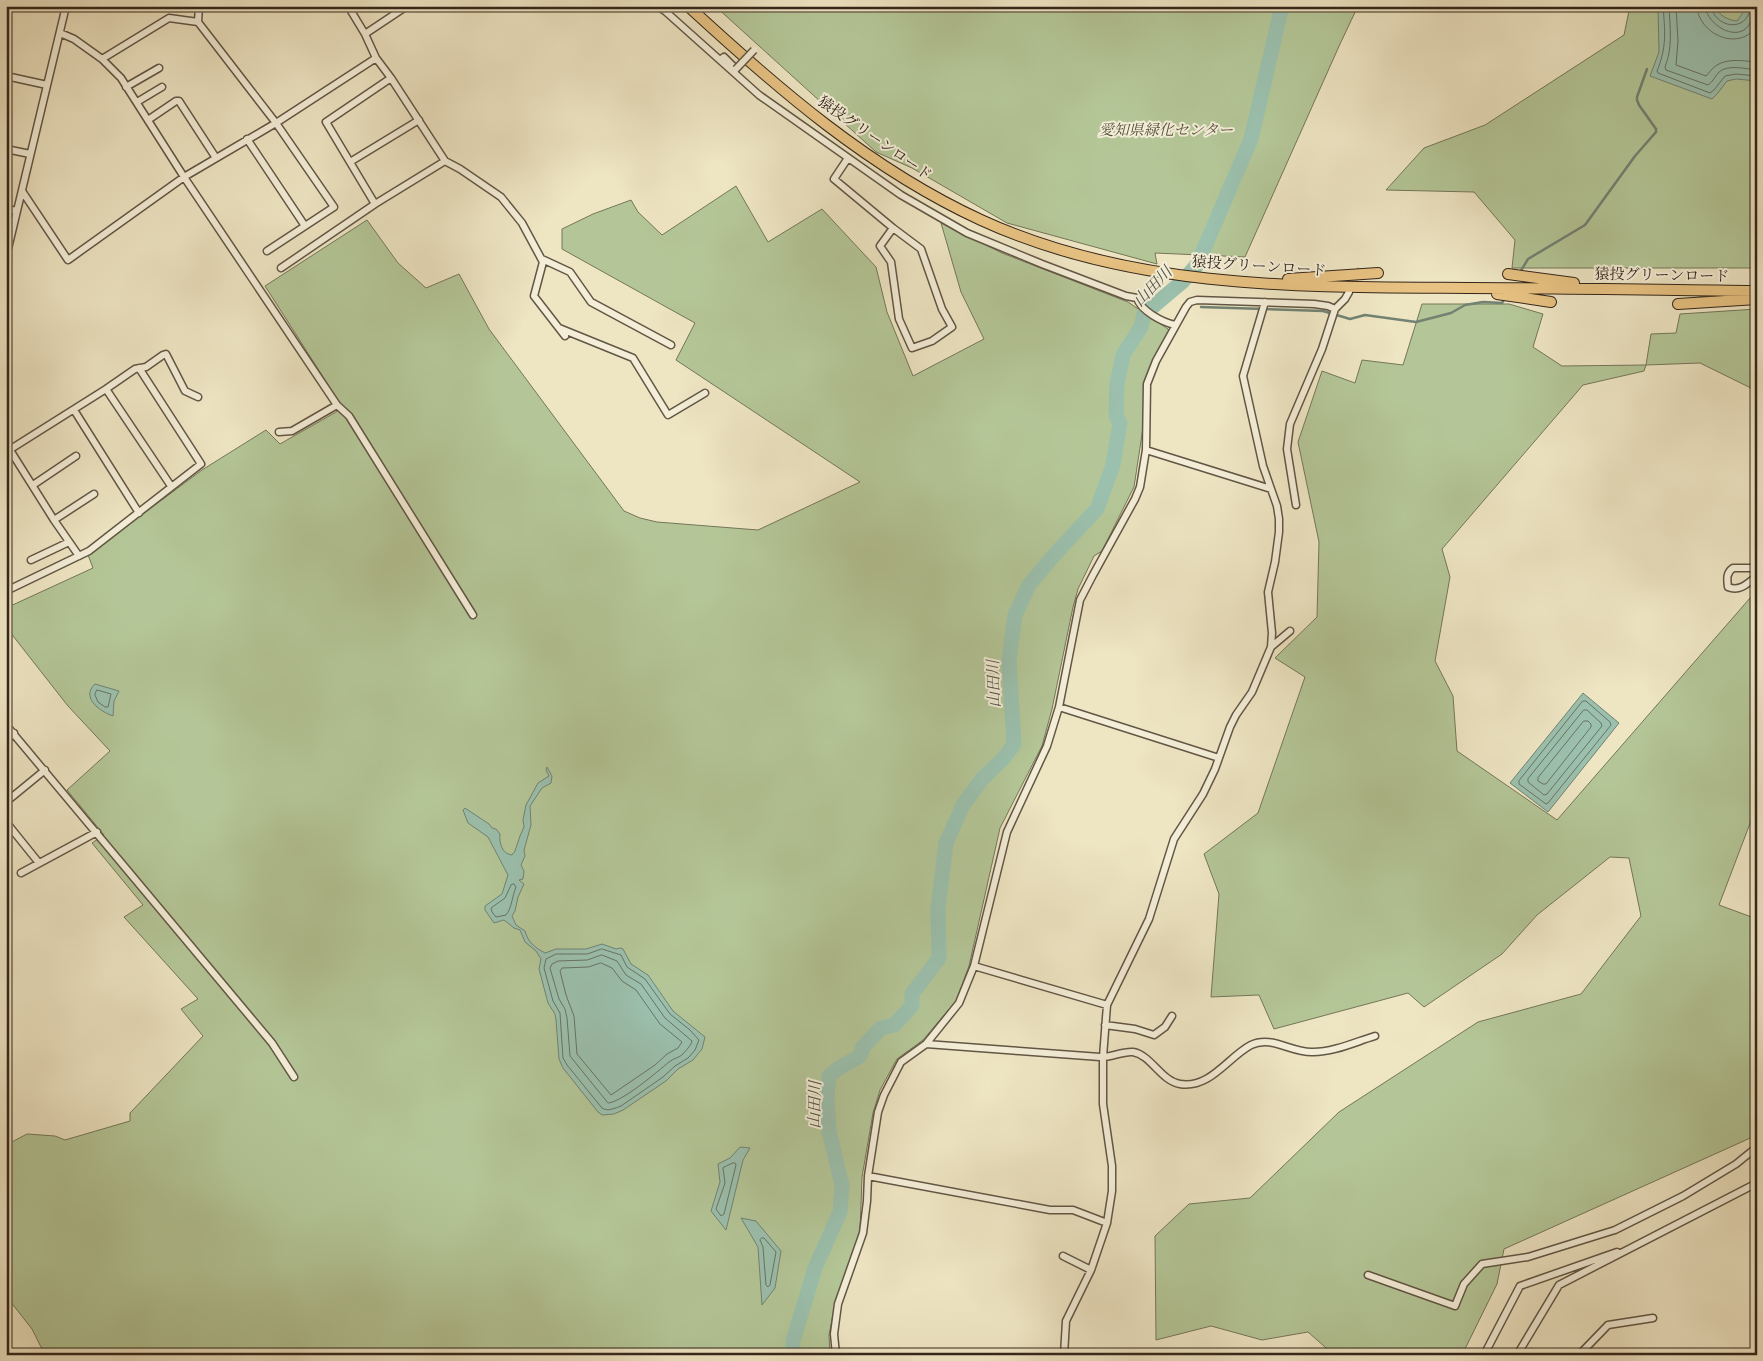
<svg xmlns="http://www.w3.org/2000/svg" width="1763" height="1361" font-family="'Old Standard TT','Noto Serif JP',serif">
  <style>
    .green { fill: #b4c697; stroke: #747659 }
    .water { fill: #9bc0ad; stroke: #728273 }
    .lines { fill: none; stroke-linecap: round; stroke-linejoin: round }
    .shore { stroke: #687364; stroke-width: 1 }
    .stream { stroke: #728273; stroke-width: 2.5 }
    .river { stroke: #9bc0ad; stroke-width: 15 }
    .minor-tunnel { stroke: #c9bfa1; stroke-width: 6; stroke-dasharray: 6 3; stroke-linecap: butt }
    .minor-casing { stroke: #625645; stroke-width: 9 }
    .primary-casing { stroke: #34261b; stroke-width: 12 }
    .minor { stroke: #f4eed8; stroke-width: 6 }
    .primary { stroke: #e7c282; stroke-width: 10 }
    .minor-bridge-casing { stroke: #625645; stroke-width: 9; stroke-linecap: butt }
    .minor-bridge { stroke: #f4eed8; stroke-width: 6 }
    .labels { text-anchor: middle; stroke-width: 4; stroke-linejoin: round; paint-order: stroke }
    .park-label { font-size: 15px; font-style: italic; fill: #544e3a; stroke: #f4eed8 }
    .street-label { font-size: 15px; fill: #34261b; stroke: #f4eed8 }
    .water-label { font-size: 16px; font-style: italic; fill: #535447; stroke: #f4eed8 }
  </style>
  <rect width="100%" height="100%" fill="#eee5c3"/>
  <filter id="stains"><feTurbulence type="fractalNoise" baseFrequency=".004" numOctaves="4"/><feColorMatrix values="0 0 0 0 .2 0 0 0 0 .09 0 0 0 0 .02 0 0 0 .5 -.17"/></filter>
  <radialGradient id="worn" r=".72"><stop offset=".6" stop-color="#630" stop-opacity="0"/><stop offset="1" stop-color="#630" stop-opacity=".3"/></radialGradient>
  <path class="green" d="M 715,6 L 1358,6 L 1340,44 L 1245,257 L 1155,253 L 1157,264 L 1007,223 L 912,168 L 876,152 Z
    M 1630,6 L 1757,6 L 1757,268 L 1512,268 L 1515,240 L 1474,192 L 1386,190 L 1424,148 L 1485,125 L 1624,35 Z
    M 736,186 L 768,242 L 822,209 L 876,267 L 887,312 L 913,376 L 984,339 L 961,292 L 941,223 L 1002,253 L 1128,302 L 1168,329 L 1169,332 L 1158,350 L 1144,386 L 1143,428 L 1134,487 L 1102,551 L 1094,556 L 1078,589 L 1073,607 L 1052,709 L 1042,746 L 1000,828 L 969,966 L 956,1001 L 923,1040 L 897,1059 L 880,1090 L 873,1113 L 862,1177 L 860,1232 L 835,1304 L 829,1335 L 830,1355 L 45,1355 L 32,1329 L 6,1296 L 6,1145 L 27,1134 L 55,1136 L 65,1140 L 130,1121 L 130,1113 L 203,1036 L 181,1009 L 198,999 L 124,917 L 143,905 L 92,843 L 104,835 L 67,790 L 110,751 L 68,706 L 6,627 L 6,608 L 93,568 L 88,555 L 202,470 L 266,430 L 280,444 L 343,408 L 265,286 L 367,220 L 398,263 L 426,288 L 459,274 L 489,329 L 624,511 L 640,518 L 657,522 L 758,530 L 860,482 L 676,360 L 695,323 L 562,249 L 562,229 L 593,214 L 631,200 L 638,212 L 662,235 Z
    M 1422,304 L 1509,304 L 1543,314 L 1533,347 L 1562,366 L 1646,365 L 1651,334 L 1676,333 L 1680,314 L 1757,309 L 1757,391 L 1700,363 L 1646,365 L 1644,371 L 1583,385 L 1442,549 L 1450,577 L 1435,661 L 1453,696 L 1457,751 L 1557,820 L 1757,590 L 1757,805 L 1719,905 L 1757,919 L 1757,1135 L 1504,1249 L 1497,1284 L 1462,1355 L 1334,1355 L 1308,1332 L 1262,1340 L 1211,1326 L 1156,1340 L 1155,1236 L 1189,1204 L 1250,1198 L 1339,1112 L 1478,1022 L 1581,994 L 1641,916 L 1629,858 L 1610,857 L 1537,915 L 1502,954 L 1424,1007 L 1408,993 L 1274,1029 L 1259,995 L 1211,997 L 1219,894 L 1204,854 L 1258,813 L 1305,677 L 1275,658 L 1317,617 L 1319,542 L 1298,442 L 1322,371 L 1355,383 L 1362,360 L 1403,365 Z"/>
  <path class="water" d="M 1658,6 L 1715,6 C 1719,16 1728,20 1737,21 C 1744,12 1745,6 1757,6 L 1757,81 L 1736,79 L 1727,81 L 1717,94 L 1712,99 L 1650,76 L 1659,52 Z
    M 95,684 L 119,691 L 114,701 L 113,716 C 101,712 80,698 95,684 Z
    M 1583,693 L 1619,723 L 1548,812 L 1510,783 Z
    M 547,767 L 552,776 L 551,783 L 542,788 L 530,806 L 531,825 L 524,850 L 525,856 L 521,865 L 524,871 L 523,879 L 519,880 L 524,884 L 518,897 L 515,911 L 512,916 L 516,925 L 525,931 C 528,942 534,947 545,953 L 556,949 L 586,949 L 602,944 L 616,949 L 621,948 L 623,949 L 631,964 L 648,975 L 673,1011 L 705,1037 L 702,1049 L 693,1060 L 678,1069 L 666,1081 L 623,1110 L 614,1114 L 602,1115 L 598,1112 L 563,1068 L 559,1059 L 556,1020 L 555,1014 L 548,1003 L 539,969 L 541,959 L 536,951 L 525,942 L 520,930 L 514,928 L 504,920 L 494,923 L 485,910 L 485,906 L 502,894 L 508,875 L 488,837 L 468,823 L 463,810 L 465,808 L 489,824 L 492,828 L 496,829 L 500,834 C 499,843 502,854 512,855 L 515,851 L 520,836 L 524,827 L 523,820 L 526,805 L 538,783 L 549,776 L 546,770 Z
    M 740,1147 L 750,1148 L 743,1160 L 726,1230 L 711,1211 L 720,1182 L 718,1164 L 730,1158 Z
    M 741,1218 L 756,1221 L 781,1251 L 775,1288 L 762,1305 L 758,1247 Z"/>
  <g class="lines">
    <path class="shore" d="M 1663,6 C 1665,32 1667,46 1657,71 L 1658,73 L 1710,93 L 1714,90 L 1725,76 L 1736,74 L 1757,76
      M 1669,6 C 1670,28 1673,47 1665,67 L 1666,70 L 1708,85 C 1713,82 1715,76 1719,72 C 1728,64 1746,69 1757,70
      M 1676,6 L 1678,41 L 1676,65 L 1706,76 C 1709,73 1712,68 1717,65 C 1728,58 1744,61 1757,62
      M 1697,6 C 1698,34 1739,53 1757,26
      M 1705,6 C 1706,21 1729,39 1744,30 C 1750,26 1754,16 1757,10
      M 1711,6 C 1714,27 1747,35 1751,6
      M 97,690 L 111,694 L 108,707 L 105,707 L 98,702 L 95,695 Z
      M 1583,701 L 1586,701 L 1610,722 L 1611,725 L 1548,803 L 1546,804 L 1519,784 L 1519,781 Z
      M 1584,710 L 1587,710 L 1601,723 L 1602,726 L 1547,794 L 1544,795 L 1528,782 L 1528,779 Z
      M 1584,721 L 1588,721 L 1591,724 L 1591,727 L 1546,784 L 1543,784 L 1538,781 L 1538,778 Z
      M 514,884 L 516,887 C 512,896 512,908 506,915 L 496,917 L 492,912 L 491,908 L 505,898 L 511,885 Z
      M 602,949 L 621,955 L 627,967 L 645,979 L 670,1014 L 690,1030 L 699,1040 L 695,1050 L 688,1058 L 675,1066 L 663,1077 L 621,1106 C 615,1108 608,1112 602,1108 L 567,1065 L 563,1058 L 560,1013 L 553,1001 L 544,968 L 546,959 L 556,954 L 587,954 Z
      M 602,955 L 617,961 L 626,975 L 641,984 L 665,1018 L 692,1041 C 691,1046 686,1050 683,1054 C 679,1058 674,1058 669,1062 C 657,1072 622,1102 608,1103 L 570,1056 L 567,1018 L 565,1009 L 559,999 L 550,968 L 552,964 L 558,961 L 587,960 Z
      M 601,963 L 612,968 L 622,981 L 636,990 L 660,1024 L 682,1042 L 678,1048 L 667,1054 L 655,1065 L 611,1095 L 577,1054 L 574,1016 L 566,995 L 560,971 L 562,968 L 588,967 Z
      M 733,1163 L 735,1163 L 736,1165 L 724,1214 L 721,1216 L 716,1209 L 725,1183 L 723,1168 Z
      M 762,1238 L 764,1238 L 776,1252 L 770,1285 L 768,1287 L 766,1285 L 763,1247 L 760,1240 Z"/>
    <path class="stream" d="M 1519,274 L 1528,259 L 1585,225 L 1635,156 L 1656,132 L 1656,129 L 1639,105 L 1637,100 L 1637,97 L 1647,69
      M 1201,307 L 1323,311 L 1350,319 L 1365,315 L 1416,322 L 1451,313 L 1465,305 L 1483,302 L 1502,303 L 1505,298"/>
    <path class="river" d="M 793,1355 L 793,1341 L 815,1268 L 840,1212 L 842,1185 L 829,1131 L 827,1096 L 829,1076 L 839,1068 L 860,1056 L 863,1047 L 881,1028 L 894,1025 L 912,1006 L 912,994 L 939,958 L 938,908 L 946,843 L 963,805 L 982,779 L 1003,759 L 1014,744 L 1009,660 L 1015,615 L 1029,585 L 1055,554 L 1097,509 L 1113,465 L 1120,423 L 1116,416 L 1117,384 L 1123,355 L 1141,327 L 1144,314 L 1182,282 L 1197,265 L 1251,139 L 1282,6"/>
    <path class="minor-tunnel" d="M 1350,290 L 1361,266"/>
    <g class="minor-casing">
      <path id="minor" d="M 28,6 L 33,7
        M 199,6 L 198,22 L 276,123 L 334,207 L 267,251
        M 348,6 L 365,34 L 376,58 L 391,78 L 445,161 L 460,169 L 501,197 L 522,223 L 543,262 L 534,296 L 565,336
        M 658,6 L 665,11 L 759,95 L 901,195 L 967,233 L 1042,264 L 1126,296 L 1137,298 C 1141,311 1162,322 1175,325
        M 6,15 L 8,6
        M 60,33 L 74,39 L 102,59 L 169,18 L 198,22
        M 365,34 L 407,6
        M 102,59 L 121,78 L 184,177 L 337,405 L 349,416 L 473,615
        M 720,60 L 724,57 L 736,69
        M 6,76 L 47,85
        M 126,87 L 159,68
        M 137,102 L 162,87
        M 148,120 L 176,101 L 179,101 L 216,158
        M 247,139 L 305,226
        M 6,149 L 30,154
        M 848,158 L 834,179 L 893,228
        M 350,162 L 419,120
        M 22,191 L 68,260 L 184,177 L 276,123 L 376,58
        M 375,204 L 326,122 L 391,78
        M 6,209 L 17,211
        M 893,228 L 921,249 L 942,309 L 952,327 L 932,341 L 912,348 L 899,319 L 891,262 L 880,246 Z
        M 6,257 L 66,6
        M 542,259 L 570,272 L 591,302 L 671,345
        M 281,268 L 375,204 L 445,161
        M 559,328 L 633,358 L 668,415 L 705,393
        M 106,389 L 171,486
        M 74,410 L 139,513
        M 279,432 L 292,431 L 337,405
        M 10,450 L 54,520 L 79,556
        M 1146,450 L 1271,489
        M 6,452 L 106,389 L 135,369 L 146,367 L 163,355 L 166,354 L 185,391 L 198,397
        M 33,485 L 76,456
        M 1296,505 L 1287,449 L 1290,424 L 1322,349 L 1335,309 L 1345,299 L 1349,292
        M 54,520 L 94,494
        M 31,560 L 69,542
        M 1757,568 L 1733,568 C 1726,573 1727,579 1728,587 C 1740,592 1748,583 1757,576
        M 6,591 L 89,551 L 201,464 L 139,368
        M 1271,647 L 1290,631
        M 1059,707 L 1219,758
        M 6,725 L 272,1043 L 294,1077
        M 6,740 L 14,733
        M 6,802 L 45,770
        M 6,822 L 39,863
        M 21,873 L 97,832
        M 974,966 L 1107,1005
        M 1105,1025 L 1135,1029 L 1154,1035 L 1165,1027 L 1172,1016
        M 926,1044 C 984,1048 1042,1053 1100,1057 C 1110,1058 1122,1051 1133,1052 C 1151,1055 1161,1081 1180,1084 C 1210,1089 1228,1057 1251,1045 C 1272,1035 1291,1053 1313,1052 C 1334,1052 1355,1042 1375,1036
        M 868,1176 L 1050,1210 L 1073,1210 L 1107,1223
        M 1063,1256 L 1091,1270
        M 1368,1275 L 1455,1306 L 1464,1284 L 1482,1264 L 1528,1257 L 1615,1230 L 1683,1196 L 1736,1164 L 1757,1147
        M 836,1355 L 834,1334 L 838,1304 L 863,1233 L 867,1201 L 868,1176 L 878,1112 L 884,1095 L 901,1062 L 926,1044 L 959,1003 L 974,966 L 1007,832 L 1047,746 L 1059,707 L 1080,600 L 1093,575 L 1135,499 L 1140,487 L 1146,450 L 1147,384 L 1156,361 L 1186,307 L 1190,302 L 1197,300 L 1314,304 L 1328,306 L 1335,309
        M 1064,1355 L 1066,1321 L 1091,1270 L 1107,1223 L 1112,1191 L 1112,1166 L 1103,1104 L 1103,1057 L 1107,1005 L 1149,919 L 1174,839 L 1203,794 L 1215,769 L 1230,727 L 1236,715 L 1252,692 L 1271,647 L 1272,633 L 1268,592 L 1275,562 L 1279,532 L 1279,519 L 1277,506 L 1263,466 L 1243,376 L 1265,302
        M 1484,1355 L 1520,1286 L 1617,1252
        M 1517,1355 L 1559,1285 L 1757,1183
        M 1579,1355 L 1608,1325 L 1653,1318"/>
    </g>
    <g class="primary-casing">
      <path id="primary" d="M 688,6 C 777,88 870,169 981,220 C 1133,290 1304,287 1468,288 C 1564,288 1661,290 1757,291
        M 1508,274 L 1574,283
        M 1288,279 L 1378,273
        M 1497,294 L 1551,302
        M 1678,304 L 1757,299"/>
    </g>
    <use href="#minor" class="minor"/>
    <use href="#primary" class="primary"/>
    <g class="minor-bridge-casing">
      <path id="minor-bridge" d="M 736,69 L 754,50"/>
    </g>
    <use href="#minor-bridge" class="minor-bridge"/>
  </g>
  <g class="labels">
    <g class="park-label">
      <text x="1166" y="135">愛知県緑化センター</text>
    </g>
    <g class="street-label">
      <text transform="translate(875 138) rotate(35)" y="5">猿投グリーンロード</text>
      <text transform="translate(1259 266) rotate(4)" y="5">猿投グリーンロード</text>
      <text transform="translate(1662 275) rotate(1)" y="5">猿投グリーンロード</text>
    </g>
    <g class="water-label">
      <text transform="translate(1152 286) rotate(-46)" y="6">山田川</text>
      <text transform="translate(993 684) rotate(-92)" y="6">山田川</text>
      <text transform="translate(814 1105) rotate(-89)" y="6">山田川</text>
    </g>
  </g>
  <rect width="1763" height="1361" fill="none" stroke="#eee5c3" stroke-width="25"/>
  <rect x="8" y="8" width="1748" height="1346" fill="none" stroke="#34261b" stroke-width="2.5"/>
  <rect x="12" y="12" width="1738" height="1336" fill="none" stroke="#34261b"/>
  <rect width="100%" height="100%" filter="url(#stains)"/>
  <rect width="100%" height="100%" fill="url(#worn)"/>
</svg>
